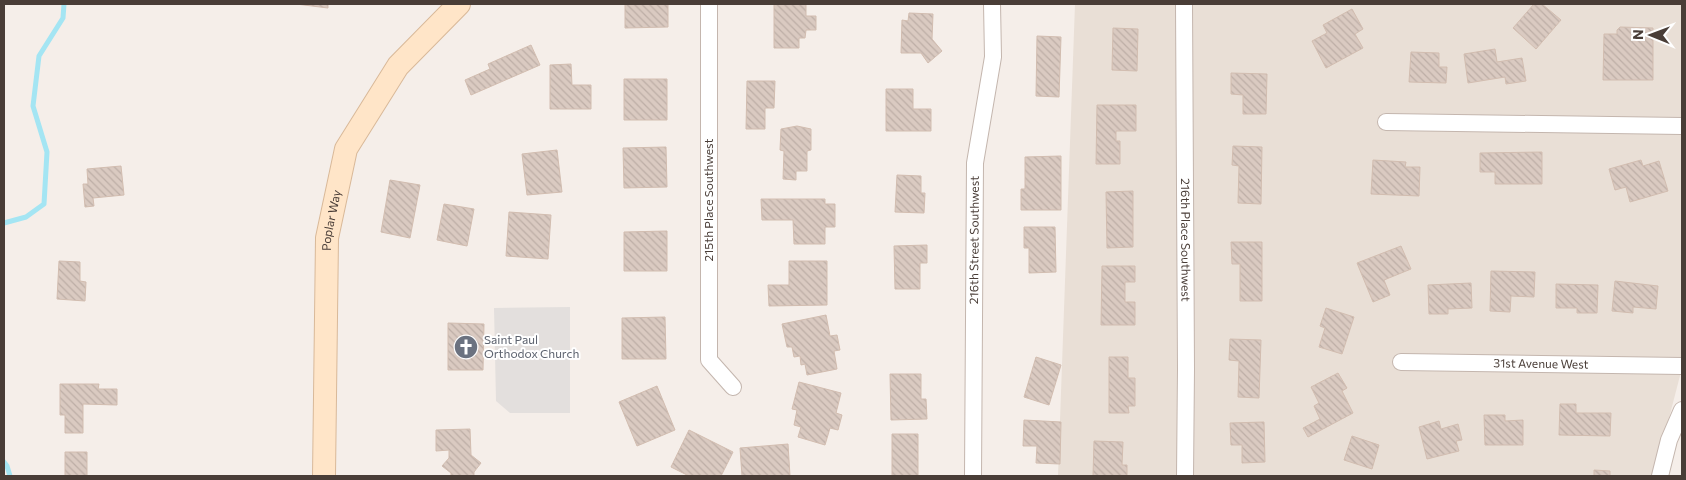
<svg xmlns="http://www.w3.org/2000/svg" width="1686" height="480" font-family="Commissioner,sans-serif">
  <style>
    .residential { fill: #e9dfd6 }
    .parking { fill: #e3dfdd }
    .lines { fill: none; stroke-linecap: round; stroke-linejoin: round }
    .stream { stroke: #a4e5f3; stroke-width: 5 }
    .building { fill: url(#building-back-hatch); stroke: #d2bdb0 }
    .street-casing { stroke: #c4b6ae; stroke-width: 18 }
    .secondary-casing { stroke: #d9b999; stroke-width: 24 }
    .street { stroke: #fff; stroke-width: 16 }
    .secondary { stroke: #ffe5c8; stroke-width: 22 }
    .labels { text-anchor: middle; stroke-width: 4; stroke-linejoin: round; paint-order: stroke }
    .street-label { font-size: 12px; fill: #493d37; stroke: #fff }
    .worship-label { font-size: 12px; fill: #5b616d; stroke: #fff; text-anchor: start }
  </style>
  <defs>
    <pattern id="building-back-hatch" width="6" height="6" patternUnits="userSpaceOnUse" patternTransform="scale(1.25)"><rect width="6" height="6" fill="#dacac1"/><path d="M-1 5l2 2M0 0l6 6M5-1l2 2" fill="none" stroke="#bdaea6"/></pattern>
  </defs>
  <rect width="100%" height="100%" fill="#f5eee9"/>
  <path class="residential" d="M 1075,4 L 1682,4 L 1682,368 L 1654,476 L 1058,476 Z"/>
  <path class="parking" d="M 570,307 L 570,413 L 510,413 L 496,401 L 494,308 Z"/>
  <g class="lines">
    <path class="stream" d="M 4,223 L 26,217 L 44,204 L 47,152 L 33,106 L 39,56 L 63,18 L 64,4
      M 4,462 L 7,466 L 10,476"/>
  </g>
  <path class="building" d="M 296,4 L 328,4 L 328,8 Z
    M 625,4 L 668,4 L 668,27 L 625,28 Z
    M 774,4 L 806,4 L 806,16 L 816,16 L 816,30 L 806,30 L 805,38 L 799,38 L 799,48 L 774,48 Z
    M 1534,4 L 1542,4 L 1561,20 L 1536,49 L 1513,28 Z
    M 1352,9 L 1363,29 L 1355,34 L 1363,48 L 1326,68 L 1312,41 L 1327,33 L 1323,25 Z
    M 909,13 L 933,14 L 932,39 L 942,51 L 928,63 L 921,53 L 901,53 L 902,20 L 908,21 Z
    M 1620,27 L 1653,28 L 1653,80 L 1603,80 L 1604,34 L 1617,34 L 1617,30 Z
    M 1113,28 L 1138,29 L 1137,71 L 1112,70 Z
    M 1037,36 L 1061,37 L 1059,97 L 1036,96 Z
    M 531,45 L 540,65 L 471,95 L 465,80 L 490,69 L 488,64 Z
    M 1495,49 L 1497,62 L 1522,58 L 1526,81 L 1506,84 L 1505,77 L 1468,83 L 1464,54 Z
    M 1411,52 L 1439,53 L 1439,67 L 1447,67 L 1446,83 L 1409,82 Z
    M 571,64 L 572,85 L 591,85 L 591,109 L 550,109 L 550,65 Z
    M 1231,73 L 1267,74 L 1266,114 L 1243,114 L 1243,95 L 1231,94 Z
    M 624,79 L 667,79 L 667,120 L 624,120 Z
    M 747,81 L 775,81 L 774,108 L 765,108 L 765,129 L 746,129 Z
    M 886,89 L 913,89 L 913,109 L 931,109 L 931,131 L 886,131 Z
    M 1097,105 L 1136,105 L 1136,131 L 1116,131 L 1116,141 L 1120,141 L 1120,164 L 1096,164 Z
    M 797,126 L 811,129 L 811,150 L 807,151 L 807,171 L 796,171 L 796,180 L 783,179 L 784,151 L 780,150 L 781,129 Z
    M 1233,146 L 1262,147 L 1261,204 L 1238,203 L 1239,166 L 1232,165 Z
    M 666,147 L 667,187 L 624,188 L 623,148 Z
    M 557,150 L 562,192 L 527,195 L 522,154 Z
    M 1542,152 L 1542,184 L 1495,184 L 1495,172 L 1480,172 L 1480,153 Z
    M 1061,156 L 1061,210 L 1021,210 L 1021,189 L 1025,189 L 1025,157 Z
    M 1373,160 L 1406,162 L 1405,167 L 1420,167 L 1419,196 L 1371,194 Z
    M 1641,160 L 1643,166 L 1659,161 L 1668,191 L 1630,202 L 1626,187 L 1615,190 L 1609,169 Z
    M 121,166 L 124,195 L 93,198 L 94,206 L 85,207 L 83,184 L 88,184 L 87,169 Z
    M 897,175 L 921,176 L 921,193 L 925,193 L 924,213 L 895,212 Z
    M 390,180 L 420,185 L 410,238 L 381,232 Z
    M 1133,191 L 1133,247 L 1107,248 L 1106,192 Z
    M 761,199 L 825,199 L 825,204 L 835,204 L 835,227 L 825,227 L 825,244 L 794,244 L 793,220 L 762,220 Z
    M 444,204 L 474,209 L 467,246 L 437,240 Z
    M 509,212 L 551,215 L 548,259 L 506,256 Z
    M 1024,227 L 1055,227 L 1056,272 L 1029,273 L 1029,248 L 1024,248 Z
    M 667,231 L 667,271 L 624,271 L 624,232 Z
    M 1231,242 L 1262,242 L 1262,301 L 1240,301 L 1240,264 L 1232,264 Z
    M 927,245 L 927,263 L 920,263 L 920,289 L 895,289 L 894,246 Z
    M 1401,246 L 1411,269 L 1384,280 L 1390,295 L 1373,302 L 1357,263 Z
    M 59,261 L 80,262 L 80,281 L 86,282 L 85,301 L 57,299 Z
    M 789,261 L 827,261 L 827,305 L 769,306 L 768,285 L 789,285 Z
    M 1102,266 L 1135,266 L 1135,282 L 1125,282 L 1125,302 L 1135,302 L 1135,325 L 1101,325 Z
    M 1491,271 L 1535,272 L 1534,297 L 1511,296 L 1510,312 L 1490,311 Z
    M 1615,281 L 1658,286 L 1656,309 L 1633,307 L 1633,313 L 1612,311 Z
    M 1471,283 L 1472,308 L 1448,309 L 1448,314 L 1429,314 L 1428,285 Z
    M 1556,284 L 1598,285 L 1597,313 L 1577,313 L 1577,308 L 1556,308 Z
    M 1326,308 L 1354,317 L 1342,354 L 1319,347 L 1325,328 L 1320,326 Z
    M 826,315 L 830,336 L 837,335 L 840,350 L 834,351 L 837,369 L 807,375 L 805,364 L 801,365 L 800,356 L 794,357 L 792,347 L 787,347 L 782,324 Z
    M 665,317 L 666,359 L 622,359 L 622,318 Z
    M 448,323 L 484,324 L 483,370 L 448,370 Z
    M 1230,339 L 1261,340 L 1259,398 L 1238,397 L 1239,361 L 1229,360 Z
    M 1036,357 L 1061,365 L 1049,405 L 1024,397 Z
    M 1109,357 L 1128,357 L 1128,378 L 1135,378 L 1135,406 L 1128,406 L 1129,413 L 1109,413 Z
    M 1338,373 L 1347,388 L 1342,391 L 1353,413 L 1308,437 L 1303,428 L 1320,419 L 1314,406 L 1319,403 L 1311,387 Z
    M 890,374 L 921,374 L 921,399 L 926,399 L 927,419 L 891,420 Z
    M 799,382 L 841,393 L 836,413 L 842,415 L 838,430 L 830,428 L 825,445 L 798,437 L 801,427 L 794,425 L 797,410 L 792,409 Z
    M 60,384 L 99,384 L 98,389 L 117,389 L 117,405 L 83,404 L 83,433 L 65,433 L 65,415 L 60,415 Z
    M 657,386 L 675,430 L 637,446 L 619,402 Z
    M 1560,404 L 1576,404 L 1576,413 L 1611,413 L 1610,436 L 1559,435 Z
    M 1484,415 L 1505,415 L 1505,421 L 1523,420 L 1523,445 L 1485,445 Z
    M 1024,420 L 1061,422 L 1060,464 L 1036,463 L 1037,446 L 1023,446 Z
    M 1439,421 L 1441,429 L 1458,424 L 1462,440 L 1456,441 L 1459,451 L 1427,459 L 1419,427 Z
    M 1264,422 L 1265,462 L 1242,463 L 1242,445 L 1231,445 L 1230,423 Z
    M 470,429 L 471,455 L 481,463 L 474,472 L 474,476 L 451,476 L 451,473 L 442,466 L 449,458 L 449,450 L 436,451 L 436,430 Z
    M 689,430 L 733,452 L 721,476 L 689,476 L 671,467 Z
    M 892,434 L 918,434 L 918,476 L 892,476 Z
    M 1352,436 L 1379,445 L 1372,469 L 1344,460 Z
    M 1094,441 L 1123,442 L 1122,465 L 1127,465 L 1127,476 L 1093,476 Z
    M 788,444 L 790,476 L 742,476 L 740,448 Z
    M 65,452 L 87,452 L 87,476 L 65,476 Z
    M 1594,470 L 1610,471 L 1610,476 L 1594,476 Z"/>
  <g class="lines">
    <g class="street-casing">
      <g id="street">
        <path d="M 709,4 L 709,360 L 733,387"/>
        <path id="s1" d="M 1184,4 L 1186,369 L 1185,476"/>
        <path d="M 1386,122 L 1682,126"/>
        <path id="s2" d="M 1401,362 L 1682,366"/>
        <path id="s3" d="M 973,476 L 975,163 L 993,57 L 992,4"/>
        <path d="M 1660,476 L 1669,440 L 1682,410"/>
      </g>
    </g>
    <g class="secondary-casing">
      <g id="secondary">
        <path id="s4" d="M 324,476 L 327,238 L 346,149 L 398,66 L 459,4"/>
      </g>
    </g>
    <use href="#street" class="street"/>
    <use href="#secondary" class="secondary"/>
  </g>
  <defs>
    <g id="church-disc" transform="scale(1.25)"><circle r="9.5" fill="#6b7280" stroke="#fff"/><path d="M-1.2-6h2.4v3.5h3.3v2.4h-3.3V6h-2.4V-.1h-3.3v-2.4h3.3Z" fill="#fff"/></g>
  </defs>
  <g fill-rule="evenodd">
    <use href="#church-disc" x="466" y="347"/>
  </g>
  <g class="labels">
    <g class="street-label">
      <text transform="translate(709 200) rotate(-90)" y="4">215th Place Southwest</text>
      <text dy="4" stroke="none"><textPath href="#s4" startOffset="256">Poplar Way</textPath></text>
      <text dy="4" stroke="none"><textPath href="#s3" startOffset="236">216th Street Southwest</textPath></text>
      <text dy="4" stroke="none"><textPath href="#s1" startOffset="236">216th Place Southwest</textPath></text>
      <text dy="4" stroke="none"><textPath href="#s2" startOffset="140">31st Avenue West</textPath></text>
    </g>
    <g class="worship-label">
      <text x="484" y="344">Saint Paul<tspan x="484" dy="14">Orthodox Church</tspan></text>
    </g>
  </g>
  <rect width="1686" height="480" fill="none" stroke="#493d37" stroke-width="10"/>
  <g transform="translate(1651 35) rotate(271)" stroke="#ffffff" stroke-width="4" paint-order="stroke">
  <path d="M0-4L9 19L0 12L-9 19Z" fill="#493d37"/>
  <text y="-8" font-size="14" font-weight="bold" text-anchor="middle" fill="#493d37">N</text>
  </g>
</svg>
